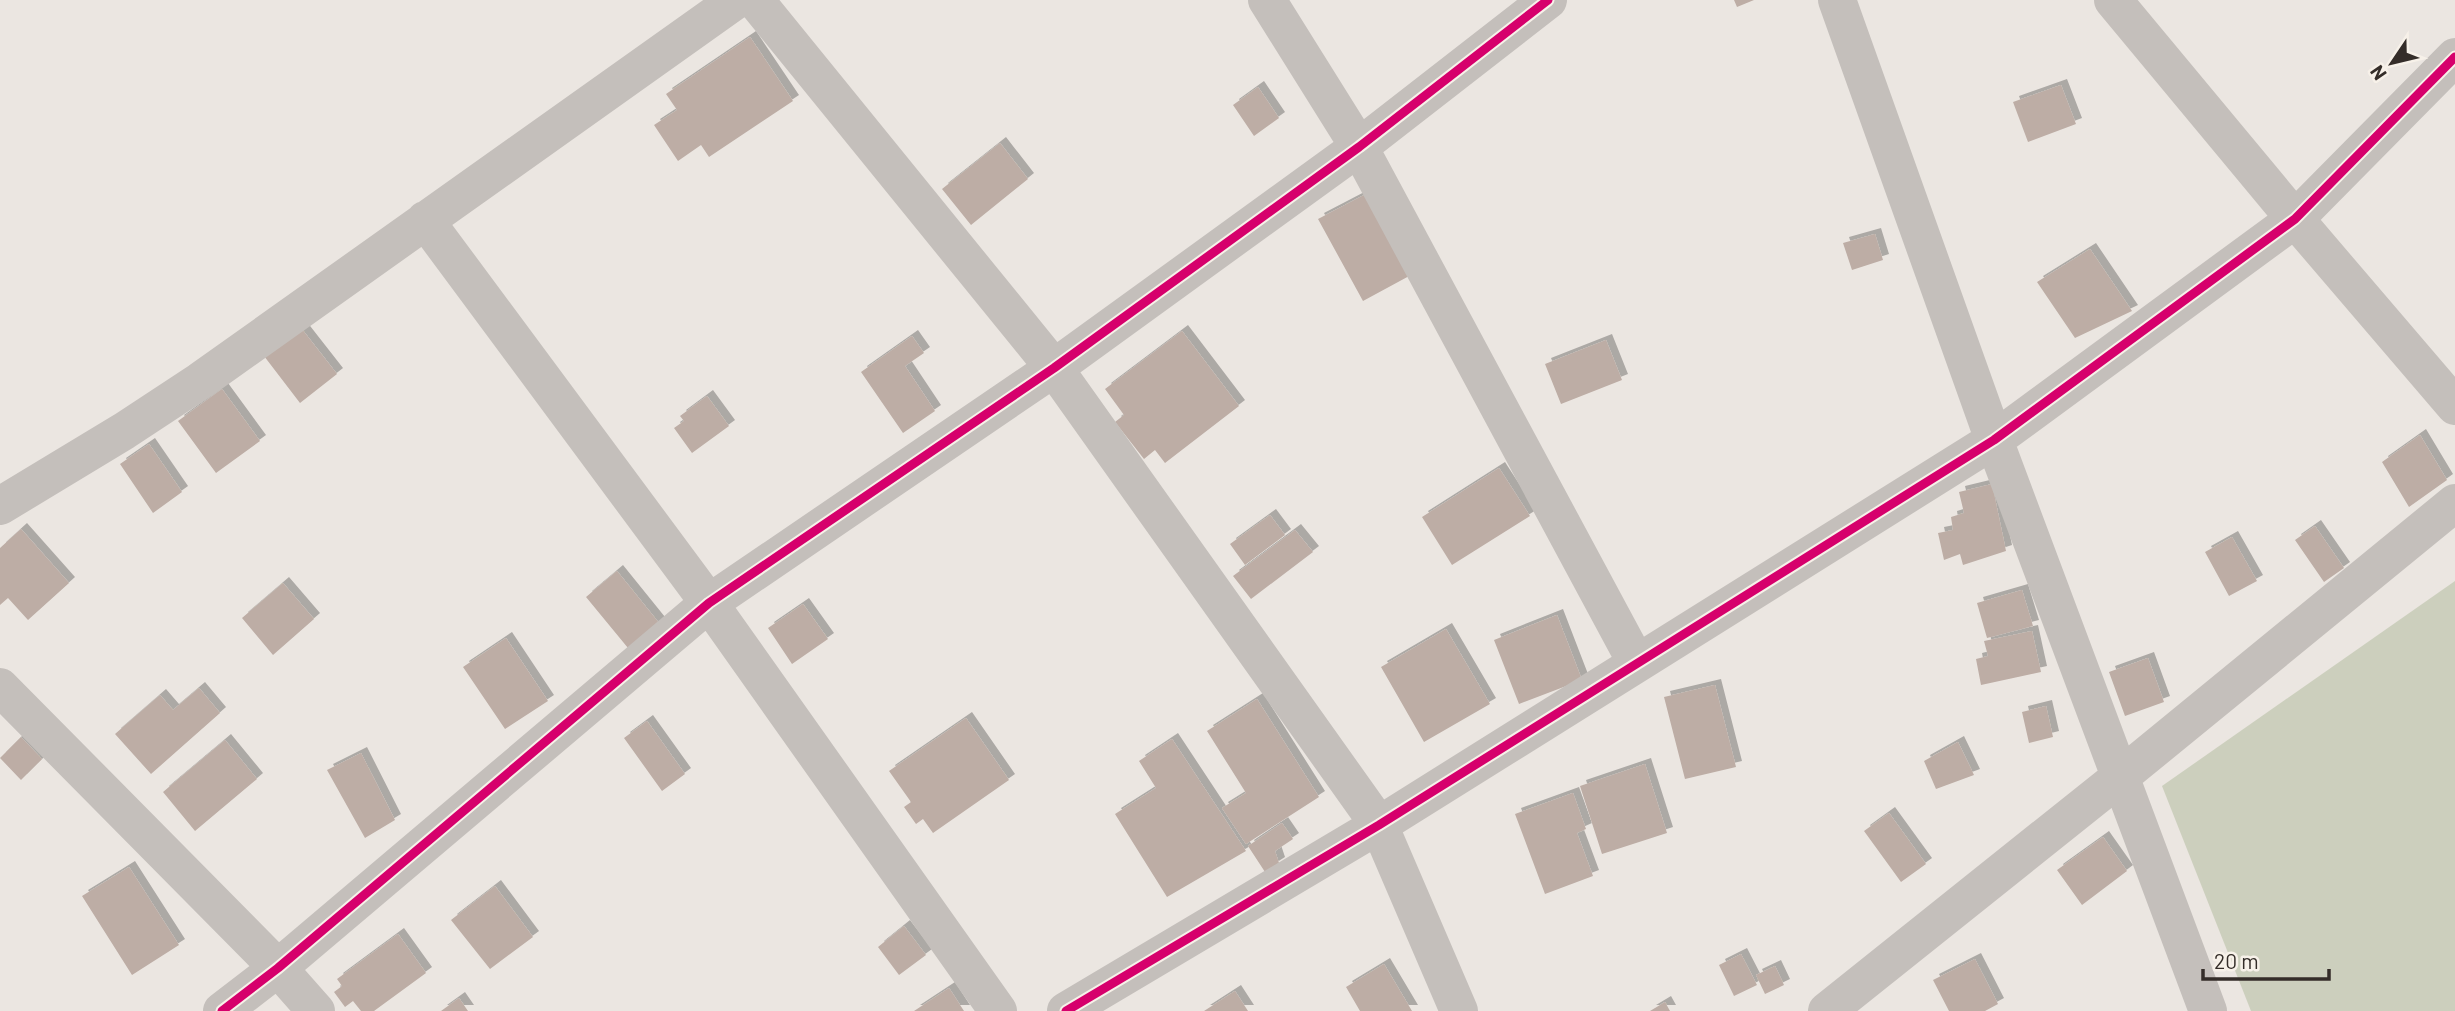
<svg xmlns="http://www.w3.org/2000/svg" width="2455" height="1011" font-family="Barlow,sans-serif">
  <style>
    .green { fill: #cccfbd }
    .building { fill: #bdada5; filter: url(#shadow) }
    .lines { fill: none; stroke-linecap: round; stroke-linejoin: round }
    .minor { stroke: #c4bfbb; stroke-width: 38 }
    .cycleway-casing { stroke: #f7f1e9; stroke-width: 13 }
    .cycleway { stroke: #d6006c; stroke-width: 9 }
  </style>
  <defs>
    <filter id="shadow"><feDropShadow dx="6" dy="-6" stdDeviation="0" flood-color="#0004"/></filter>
  </defs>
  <rect width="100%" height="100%" fill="#ebe6e1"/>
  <path class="green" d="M 2455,581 L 2455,1011 L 2251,1011 L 2162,786 Z"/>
  <path class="building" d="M 1734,0 L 1754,0 L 1737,7 Z
    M 750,37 L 793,101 L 709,157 L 701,145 L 678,161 L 654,125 L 677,110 L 666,94 Z
    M 2061,85 L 2076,124 L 2028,142 L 2013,102 Z
    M 1258,87 L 1279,118 L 1254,136 L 1233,105 Z
    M 1000,143 L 1028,179 L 971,225 L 942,189 Z
    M 1366,194 L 1411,275 L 1363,301 L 1318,219 Z
    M 1875,234 L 1883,260 L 1852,270 L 1843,243 Z
    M 2090,249 L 2132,311 L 2075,338 L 2037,282 Z
    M 301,328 L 337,374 L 300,403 L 264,356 Z
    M 1182,331 L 1239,406 L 1165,463 L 1155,450 L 1144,459 L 1115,422 L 1124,415 L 1105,389 Z
    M 912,336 L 924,353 L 905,366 L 935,411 L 903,433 L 861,372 Z
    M 1606,340 L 1622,380 L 1561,404 L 1545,364 Z
    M 222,389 L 260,441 L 216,473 L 178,421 Z
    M 707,396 L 729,426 L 692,453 L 674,428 L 684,421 L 680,416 Z
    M 2420,435 L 2447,480 L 2409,507 L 2382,462 Z
    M 149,444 L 182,492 L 153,513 L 120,464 Z
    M 1499,468 L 1530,516 L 1452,565 L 1422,517 Z
    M 1992,484 L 2006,551 L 1963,565 L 1960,554 L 1944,560 L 1938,533 L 1953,530 L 1951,517 L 1964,513 L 1959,492 Z
    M 1270,515 L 1285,535 L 1245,565 L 1230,544 Z
    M 2315,526 L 2344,568 L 2324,582 L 2295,540 Z
    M 21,529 L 69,583 L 28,620 L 8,598 L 0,605 L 0,548 Z
    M 1295,530 L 1313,552 L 1251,599 L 1233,576 Z
    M 2232,537 L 2257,581 L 2229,596 L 2205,552 Z
    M 617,571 L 659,623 L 628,648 L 586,597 Z
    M 283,583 L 314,619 L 273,655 L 242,618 Z
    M 2022,590 L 2033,626 L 1987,638 L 1977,603 Z
    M 803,604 L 828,639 L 792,664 L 768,628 Z
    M 1557,615 L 1582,680 L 1519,704 L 1494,640 Z
    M 1446,629 L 1490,704 L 1424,742 L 1381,667 Z
    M 2032,631 L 2041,672 L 1981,685 L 1976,659 L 1988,656 L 1984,641 Z
    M 506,638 L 548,701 L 505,729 L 463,667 Z
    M 2148,658 L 2164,702 L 2125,716 L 2109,672 Z
    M 1715,685 L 1736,767 L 1685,779 L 1664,697 Z
    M 199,688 L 220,713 L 151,774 L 115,734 L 160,695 L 173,710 Z
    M 1257,699 L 1319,797 L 1246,844 L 1222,808 L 1246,793 L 1207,731 Z
    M 2046,706 L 2053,737 L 2029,743 L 2022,712 Z
    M 966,718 L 1009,780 L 933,833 L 923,819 L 916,824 L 904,807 L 911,802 L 889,771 Z
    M 647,721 L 685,774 L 662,791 L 624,738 Z
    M 21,737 L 42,759 L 21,780 L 0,758 Z
    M 1172,739 L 1246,851 L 1167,897 L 1115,814 L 1156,788 L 1139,761 Z
    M 225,740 L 257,779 L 195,831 L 163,792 Z
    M 1958,742 L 1974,775 L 1936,789 L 1924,761 Z
    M 361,753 L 395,820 L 365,838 L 327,770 Z
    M 1645,764 L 1667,833 L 1602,854 L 1580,786 Z
    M 1573,793 L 1586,829 L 1577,833 L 1593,876 L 1545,894 L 1515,814 Z
    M 1889,813 L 1926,864 L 1901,882 L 1864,831 Z
    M 1282,823 L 1293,839 L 1275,851 L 1279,863 L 1265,872 L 1248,846 Z
    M 2103,837 L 2127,871 L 2082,905 L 2057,870 Z
    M 129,867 L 179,945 L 132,975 L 82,896 Z
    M 495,886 L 533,937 L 490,969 L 451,920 Z
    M 904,926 L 926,955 L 899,975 L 878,947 Z
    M 398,934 L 426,973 L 374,1011 L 361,1011 L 353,1001 L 345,1007 L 334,992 L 342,986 L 337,979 Z
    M 1741,954 L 1757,985 L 1734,996 L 1719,965 Z
    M 1975,959 L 1998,1004 L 1985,1011 L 1949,1011 L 1933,980 Z
    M 1384,964 L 1412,1011 L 1360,1011 L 1346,987 Z
    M 1775,966 L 1784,985 L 1765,994 L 1756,975 Z
    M 949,988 L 964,1011 L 914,1011 Z
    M 1235,991 L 1248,1011 L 1204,1011 Z
    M 459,998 L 468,1011 L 441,1011 Z
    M 1665,1002 L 1670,1011 L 1650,1011 Z"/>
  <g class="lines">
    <path class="minor" d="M 755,0 L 1054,368 L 1379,825 L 1459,1011
      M 1267,0 L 1359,147 L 1636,662
      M 1837,0 L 1994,440 L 2208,1011
      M 2113,0 L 2295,219 L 2455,406
      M 425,220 L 709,603 L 998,1011
      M 0,506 L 124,431 L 200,381 L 736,0
      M 0,687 L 278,968 L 316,1011
      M 222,1011 L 278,968 L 709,603 L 1054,368 L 1359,147 L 1548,0
      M 1066,1011 L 1379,825 L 1994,440 L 2295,219 L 2455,57
      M 1827,1011 L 2120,777 L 2455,503"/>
    <g class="cycleway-casing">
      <path id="cycleway" d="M 222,1011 L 278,968 L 709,603 L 1054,368 L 1359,147 L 1548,0
        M 1066,1011 L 1379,825 L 1994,440 L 2295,219 L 2455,57"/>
    </g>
    <use href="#cycleway" class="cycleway"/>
  </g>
  <g transform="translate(2392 63) rotate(235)" stroke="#f7f1e9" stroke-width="5" paint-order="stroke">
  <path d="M0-5L12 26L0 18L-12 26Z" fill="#342d29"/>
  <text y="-10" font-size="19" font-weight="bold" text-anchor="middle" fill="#342d29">N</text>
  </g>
  <path d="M2203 969v10h126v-10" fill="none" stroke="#342d29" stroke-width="3.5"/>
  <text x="2214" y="969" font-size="21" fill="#342d29" stroke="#f7f1e9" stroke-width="5" paint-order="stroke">20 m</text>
</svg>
